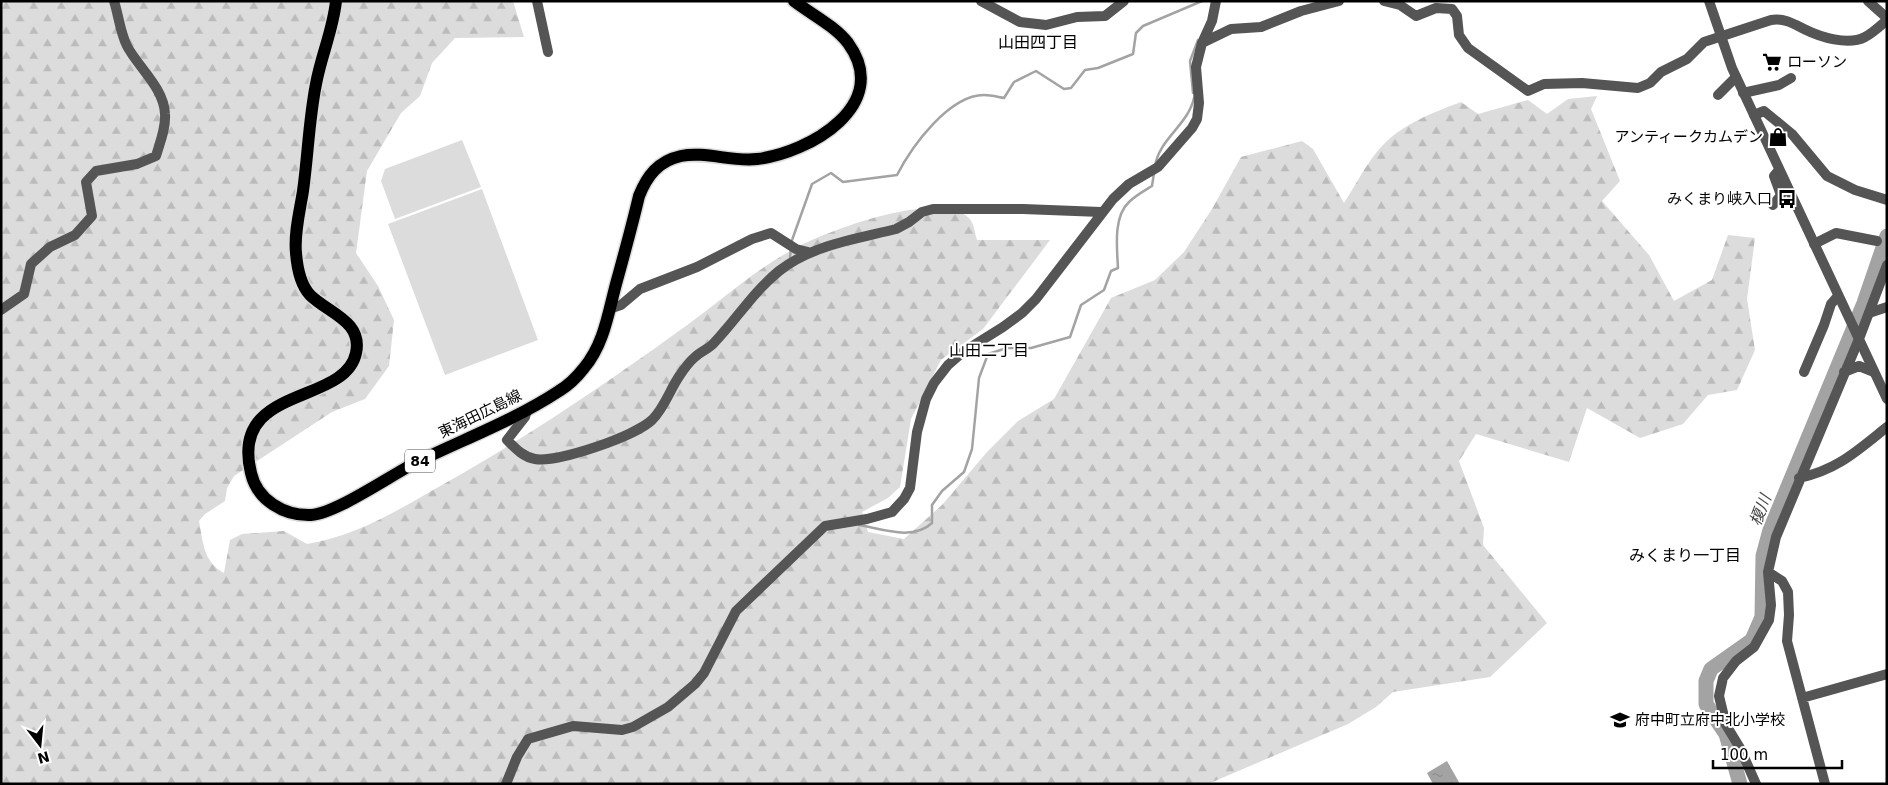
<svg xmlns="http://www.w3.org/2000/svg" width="1888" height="785" font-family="'DejaVu Sans','Noto Sans JP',sans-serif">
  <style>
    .forest { fill: url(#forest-firs) }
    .pitch { fill: #dcdcdc }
    .water { fill: url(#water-ripples) }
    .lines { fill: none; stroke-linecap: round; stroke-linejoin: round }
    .stream { stroke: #a3a3a3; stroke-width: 2.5 }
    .river { stroke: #a3a3a3; stroke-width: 15 }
    .primary-casing { stroke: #dbdbdb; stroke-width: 15 }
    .minor { stroke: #555; stroke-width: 10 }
    .tertiary { stroke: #555; stroke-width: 10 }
    .primary { stroke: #000; stroke-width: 12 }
    .labels { text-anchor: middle; stroke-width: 4; stroke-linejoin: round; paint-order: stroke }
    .shield { fill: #fff; stroke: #4c4c4c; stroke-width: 1 }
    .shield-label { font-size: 14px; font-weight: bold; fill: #000 }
    .poi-label { font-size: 15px; fill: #000; stroke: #fff; text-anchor: start }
    .street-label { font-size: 15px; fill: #000; stroke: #fff }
    .neighbourhood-label { font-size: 16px; fill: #000; stroke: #fff }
    .water-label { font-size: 16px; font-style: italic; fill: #444; stroke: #fff }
  </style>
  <defs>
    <pattern id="forest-firs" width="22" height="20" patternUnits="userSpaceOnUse" patternTransform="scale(1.25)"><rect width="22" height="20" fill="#dcdcdc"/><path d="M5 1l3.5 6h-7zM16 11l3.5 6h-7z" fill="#bbb"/></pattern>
    <pattern id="water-ripples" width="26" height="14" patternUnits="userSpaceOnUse" patternTransform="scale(1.25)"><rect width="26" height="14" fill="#a3a3a3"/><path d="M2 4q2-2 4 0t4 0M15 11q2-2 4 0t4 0" fill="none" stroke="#8b8b8b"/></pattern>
  </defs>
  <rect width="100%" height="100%" fill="#fff"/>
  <path class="forest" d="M 1,1 L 513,1 L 524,37 L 455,38 L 432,63 L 420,96 L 401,113 L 367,171 L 356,253 L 378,286 L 394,320 L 389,366 L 365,399 L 332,412 L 234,476 L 227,488 L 225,501 L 205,514 L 199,521 C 203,541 203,562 224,573 L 230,540 L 242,534 L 284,531 L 307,544 C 357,536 398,510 442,485 C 524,439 600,388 676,333 C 715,306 752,271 794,249 C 826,231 938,189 969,218 C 974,223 975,234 977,240 L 1050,240 L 983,329 L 941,360 L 911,419 L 900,487 L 888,498 L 862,512 L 868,532 L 904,539 L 942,505 L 987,452 L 1018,421 L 1054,399 L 1111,298 L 1155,280 L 1184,252 L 1212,209 L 1241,157 L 1302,141 L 1313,149 L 1344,203 C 1355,186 1368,160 1383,145 C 1403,124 1434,112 1461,102 L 1478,114 L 1528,100 L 1547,114 L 1568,99 L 1597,96 L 1591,109 L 1620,181 L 1602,201 L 1649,255 L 1674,301 L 1712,280 L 1728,235 L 1755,238 L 1747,299 L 1755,350 L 1737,390 L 1708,395 L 1683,424 L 1640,438 L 1587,408 L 1569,462 L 1476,434 L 1459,461 L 1484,528 L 1483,545 L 1547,623 L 1490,677 L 1393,692 L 1376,707 L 1348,724 L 1208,784 L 1,784 Z"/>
  <path class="pitch" d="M 462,140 L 481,187 L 395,219 L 381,181 L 385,169 Z
    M 482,189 L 538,340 L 445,375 L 388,224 Z"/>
  <path class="water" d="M 1447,761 L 1460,784 L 1433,784 L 1427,773 Z"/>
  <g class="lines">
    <path class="stream" d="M 1193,93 L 1190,61 L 1198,40
      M 1155,166 C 1159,139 1188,125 1194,98
      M 791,243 L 812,184 L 831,173 L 843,182 L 897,175 C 912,146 949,95 984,95 C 991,95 998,97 1004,98 L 1014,82 L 1036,71 L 1064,89 L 1071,88 L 1085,70 L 1098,68 L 1133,54 L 1136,33 L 1143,26 L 1202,1
      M 790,257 L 791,248
      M 859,525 C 882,529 913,541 932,523 L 932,505 L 942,491 L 964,472 L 972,449 L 979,378 L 988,354 L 1007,348 L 1031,348 L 1070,337 L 1081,305 L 1104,290 L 1111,271 L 1118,268 C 1117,248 1113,217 1129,202 C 1135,196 1144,191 1152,186 L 1154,173"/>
    <path class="river" d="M 1740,784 L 1726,734 L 1706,704 L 1706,681 L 1711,669 L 1752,640 L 1762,617 L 1763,556 L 1770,530 L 1864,303 L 1887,236"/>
    <g class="primary-casing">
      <path id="primary" d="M 336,1 C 333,30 321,56 316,84 C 309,119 308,155 303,191 C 300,210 294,233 296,253 C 297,266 300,284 310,295 C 328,313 363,321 356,353 C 345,406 229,384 251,473 C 257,500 284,516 311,515 C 337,513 391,475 417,462 C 464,439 515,420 559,391 C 569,385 577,377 584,368 C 604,344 608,314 616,284 C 624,255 632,226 639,196 C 647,176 658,161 681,156 C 705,151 732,162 757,159 C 809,153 893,105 848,43 C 835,26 811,14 794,1"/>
    </g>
    <path class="minor" d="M 537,1 L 548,52
      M 981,1 L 1020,22 L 1046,25 L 1077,17 L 1105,16 L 1124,1
      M 1384,1 L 1400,5 L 1416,16 L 1436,8 L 1452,9 L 1457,16 L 1459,35 L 1468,48 L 1528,91 L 1544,84 L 1582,83 L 1638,88 L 1650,83 L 1661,72 L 1687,59 L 1704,42 L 1771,20 C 1784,18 1792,23 1804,29 C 1820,37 1848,46 1865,37 C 1873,33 1880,26 1887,20
      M 1868,1 L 1887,18
      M 1202,43 L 1231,29 L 1261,27 L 1301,11 L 1339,1
      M 1743,93 L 1779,85 L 1791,78
      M 1718,95 L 1736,77
      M 1754,115 L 1764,111 L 1792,134 L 1827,176 L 1855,190 L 1887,200
      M 1773,205 L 1781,195 L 1774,176 L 1779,170
      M 1814,244 L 1836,233 L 1877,241
      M 609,309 L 621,305 L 640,289 L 697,267 L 752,239 L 771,233 L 796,249 L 808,252
      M 1,310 L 24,294 L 31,264 L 50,247 L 75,235 L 92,216 L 86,182 L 96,171 L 137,164 L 156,156 C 160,142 166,128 165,114 C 164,88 138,67 127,46 C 120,32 119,17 114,1
      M 1869,313 L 1887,307
      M 1804,372 L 1824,325 L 1831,304 L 1838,296
      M 1844,372 L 1859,366 L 1874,372
      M 527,410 L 525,417 L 507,440 C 515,448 523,457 535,459 C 558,463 635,436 652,420 C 665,407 670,389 680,375 C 684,369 689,362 695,357 C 700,352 708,349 713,344 C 737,319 752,293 779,271 C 812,245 856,239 896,229 L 909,222 L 922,212 L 933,209 L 1023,209 L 1101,212
      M 1799,478 C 1837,470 1857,451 1887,427
      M 1768,572 L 1782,581 L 1788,592 L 1789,615 L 1787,641 L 1825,784
      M 1802,698 L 1887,674
      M 506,784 L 517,757 L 528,739 L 573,726 L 622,730 L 633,727 L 668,707 L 695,684 L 704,673 L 736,611 L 825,526 L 867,519 L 892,512 L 904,499 L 910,488 L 917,432 L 926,399 L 934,383 L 948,365 L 963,352 L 1003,327 L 1022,313 L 1036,299 L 1113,199 L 1129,184 L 1158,167 L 1192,128 L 1197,119 L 1199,103 L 1196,67 L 1202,43 L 1212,21 L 1216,1
      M 1756,784 L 1740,748 L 1726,725 L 1719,696 L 1723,678 L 1736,661 L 1754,647 L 1769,620 L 1771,605 L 1768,572 L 1776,537 L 1859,339"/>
    <path class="tertiary" d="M 1709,1 L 1732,68 L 1887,399
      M 1859,339 L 1887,265"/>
    <use href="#primary" class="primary"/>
  </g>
  <defs>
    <g id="supermarket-bare" transform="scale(1.5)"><path d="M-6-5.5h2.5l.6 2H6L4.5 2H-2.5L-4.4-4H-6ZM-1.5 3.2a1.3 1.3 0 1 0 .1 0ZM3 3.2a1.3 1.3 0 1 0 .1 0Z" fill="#000" stroke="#fff" stroke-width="2.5" paint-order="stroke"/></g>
    <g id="shop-bare" transform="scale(1.5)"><path d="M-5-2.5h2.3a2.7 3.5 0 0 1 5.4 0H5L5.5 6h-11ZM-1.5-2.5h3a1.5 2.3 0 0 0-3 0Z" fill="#000" stroke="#fff" stroke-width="2.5" paint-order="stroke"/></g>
    <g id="bus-bare" transform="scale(1.5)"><path d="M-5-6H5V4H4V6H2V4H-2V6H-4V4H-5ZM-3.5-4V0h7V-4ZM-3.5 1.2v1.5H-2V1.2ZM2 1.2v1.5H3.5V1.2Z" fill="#000" stroke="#fff" stroke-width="2.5" paint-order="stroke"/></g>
    <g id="school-bare" transform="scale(1.5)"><path d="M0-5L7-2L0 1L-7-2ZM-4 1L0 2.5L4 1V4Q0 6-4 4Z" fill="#000" stroke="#fff" stroke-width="2.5" paint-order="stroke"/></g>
  </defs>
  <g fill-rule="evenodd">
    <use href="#supermarket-bare" x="1772" y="62"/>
    <use href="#shop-bare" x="1778" y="137"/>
    <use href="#bus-bare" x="1787" y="199"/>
    <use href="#school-bare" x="1620" y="720"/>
  </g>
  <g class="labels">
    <rect class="shield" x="405" y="449.5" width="30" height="23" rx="4"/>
    <g class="shield-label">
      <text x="420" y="466">84</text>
    </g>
    <g class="poi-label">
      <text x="1787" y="67">ローソン</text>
      <text x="1763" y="142" text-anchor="end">アンティークカムデン</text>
      <text x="1772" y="204" text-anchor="end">みくまり峡入口</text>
      <text x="1635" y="725">府中町立府中北小学校</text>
    </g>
    <g class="street-label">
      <text transform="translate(480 414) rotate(-26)" y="5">東海田広島線</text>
    </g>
    <g class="neighbourhood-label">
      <text x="1038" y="48">山田四丁目</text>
      <text x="989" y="356">山田二丁目</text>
      <text x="1685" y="561">みくまり一丁目</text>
    </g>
    <g class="water-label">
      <text transform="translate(1760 510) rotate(-69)" y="6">榎川</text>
    </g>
  </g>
  <rect width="1888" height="785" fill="none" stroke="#000000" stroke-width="5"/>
  <g transform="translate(40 745) rotate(164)" stroke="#ffffff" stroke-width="4" paint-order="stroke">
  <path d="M0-4L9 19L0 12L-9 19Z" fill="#000000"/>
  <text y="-8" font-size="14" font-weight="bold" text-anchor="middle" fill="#000000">N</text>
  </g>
  <path d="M1713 760v8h129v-8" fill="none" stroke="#000000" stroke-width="2.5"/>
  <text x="1720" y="760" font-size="15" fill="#000000" stroke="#ffffff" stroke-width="4" paint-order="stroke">100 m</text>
</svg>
